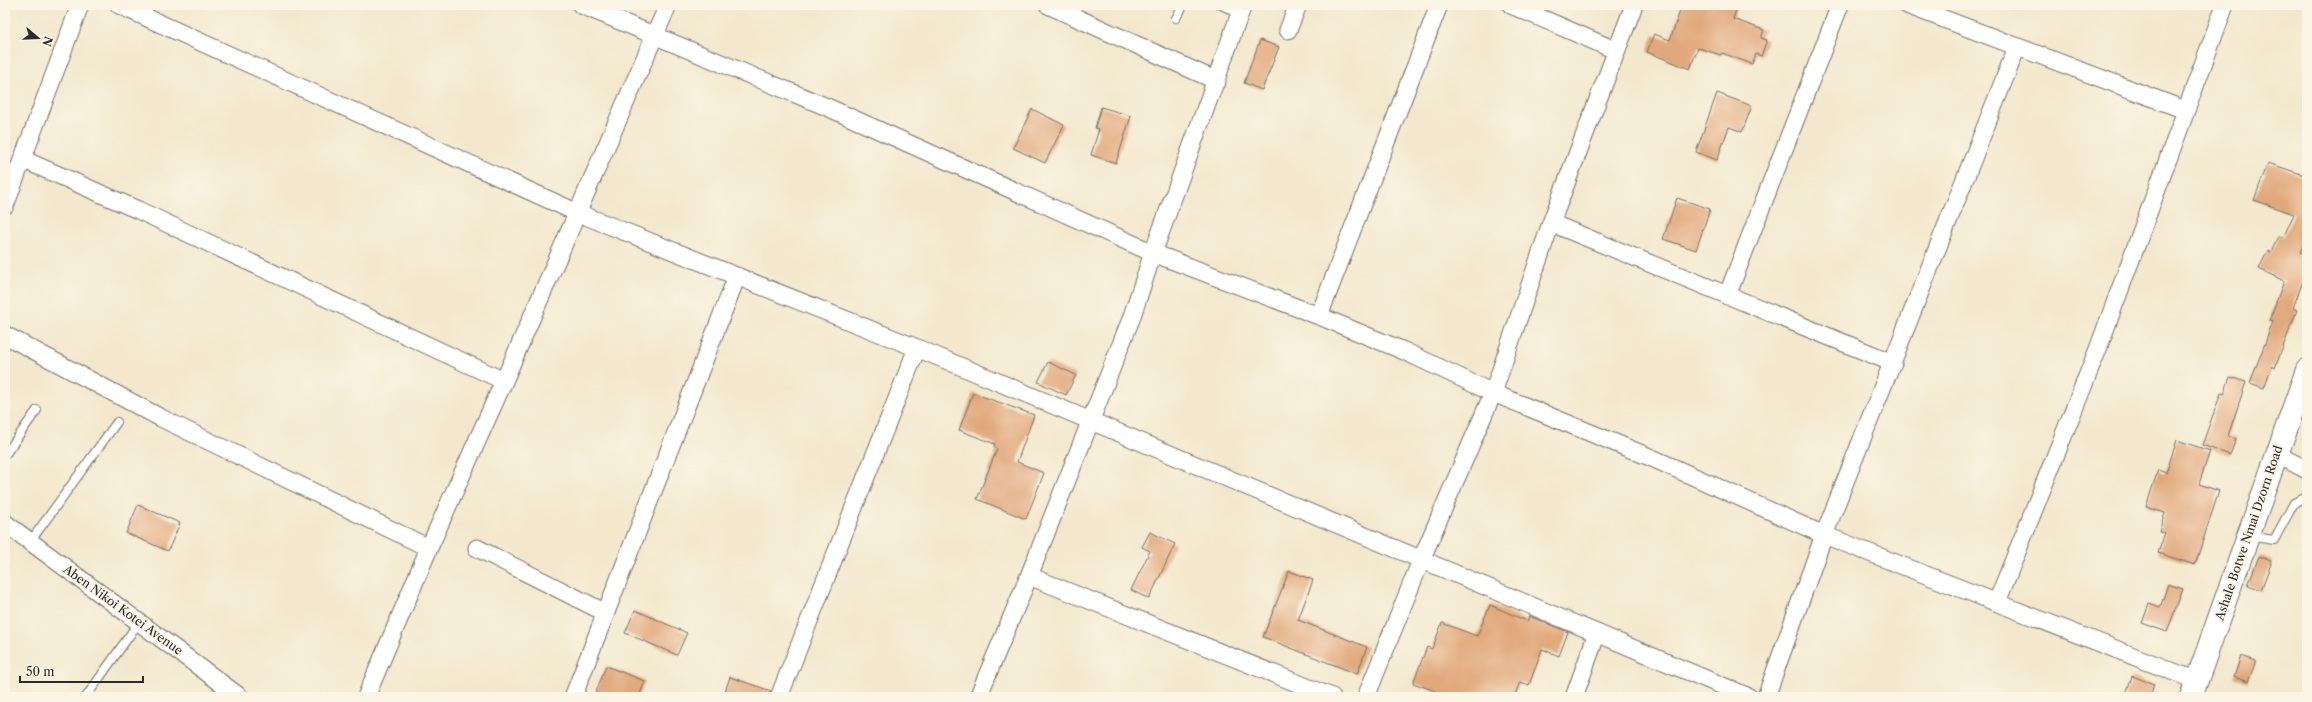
<svg xmlns="http://www.w3.org/2000/svg" width="2312" height="702" font-family="'Libre Caslon Text',serif">
  <style>
    .building { fill: #e1a87c }
    .lines { fill: none; stroke-linecap: round; stroke-linejoin: round }
    .lane-casing { stroke: #716d64; stroke-width: 10 }
    .street-casing { stroke: #716d64; stroke-width: 19 }
    .secondary-casing { stroke: #716d64; stroke-width: 24 }
    .lane { stroke: #fff; stroke-width: 8 }
    .street { stroke: #fff; stroke-width: 17 }
    .secondary { stroke: #fff; stroke-width: 22 }
    .labels { text-anchor: middle; stroke-width: 3.5; stroke-linejoin: round; paint-order: stroke }
    .street-label { font-size: 12px; fill: #2b2b2b; stroke: #fcf5e5 }
  </style>
  <rect width="100%" height="100%" fill="#fcf5e5"/>
  <filter id="ink" filterUnits="userSpaceOnUse"><feTurbulence type="fractalNoise" baseFrequency=".025" numOctaves="2"/><feDisplacementMap in="SourceGraphic" scale="8" xChannelSelector="R" yChannelSelector="G"/><feConvolveMatrix kernelMatrix="1 2 1 2 8 2 1 2 1" color-interpolation-filters="sRGB"/></filter>
  <filter id="wash" filterUnits="userSpaceOnUse"><feTurbulence type="fractalNoise" baseFrequency=".012" numOctaves="4" result="noise"/><feDisplacementMap in="SourceGraphic" scale="16" xChannelSelector="R" yChannelSelector="G"/><feGaussianBlur stdDeviation="0.9" result="paint"/><feColorMatrix in="noise" values="0 0 0 0 0 0 0 0 0 0 0 0 0 0 0 0 0 1.4 0 .05"/><feComposite in="paint" operator="in"/></filter>
  <g filter="url(#wash)">
    <rect width="100%" height="100%" fill="#f3e8cd"/>
    <g id="blocks">
      <path class="building" d="M 1682,5 L 1738,5 L 1733,19 L 1764,30 L 1761,38 L 1767,40 L 1761,56 L 1756,54 L 1752,64 L 1722,53 L 1721,55 L 1698,48 L 1690,69 L 1647,52 L 1654,34 L 1670,40 Z
        M 1260,40 L 1279,47 L 1262,90 L 1244,83 Z
        M 1717,93 L 1752,106 L 1742,132 L 1729,127 L 1717,160 L 1696,152 Z
        M 1101,107 L 1131,116 L 1116,163 L 1091,155 L 1099,129 L 1095,128 Z
        M 1032,109 L 1064,125 L 1045,163 L 1013,148 Z
        M 2268,163 L 2307,176 L 2307,237 L 2300,252 L 2307,255 L 2307,270 L 2293,308 L 2297,310 L 2275,368 L 2272,366 L 2264,388 L 2250,383 L 2273,322 L 2269,321 L 2284,281 L 2259,269 L 2268,250 L 2271,252 L 2279,236 L 2283,238 L 2294,214 L 2254,200 Z
        M 1677,198 L 1710,209 L 1696,250 L 1663,239 Z
        M 1048,362 L 1076,375 L 1066,395 L 1038,382 Z
        M 2230,377 L 2246,382 L 2228,436 L 2236,439 L 2230,455 L 2202,445 L 2221,393 L 2224,394 Z
        M 973,393 L 1034,415 L 1017,462 L 1044,473 L 1026,519 L 977,499 L 997,449 L 994,447 L 995,444 L 959,430 Z
        M 2177,440 L 2210,451 L 2199,484 L 2219,491 L 2195,565 L 2158,553 L 2165,533 L 2159,531 L 2165,513 L 2146,507 L 2158,470 L 2166,473 Z
        M 138,505 L 180,523 L 168,551 L 126,533 Z
        M 1150,532 L 1175,544 L 1149,599 L 1131,590 L 1150,551 L 1142,547 Z
        M 2259,556 L 2272,561 L 2261,590 L 2248,585 Z
        M 1289,571 L 1313,580 L 1298,620 L 1367,647 L 1357,674 L 1263,637 Z
        M 2168,584 L 2183,589 L 2167,632 L 2142,623 L 2149,604 L 2160,608 Z
        M 1490,605 L 1527,621 L 1529,616 L 1568,632 L 1559,656 L 1542,649 L 1529,685 L 1520,682 L 1514,697 L 1452,697 L 1413,683 L 1427,647 L 1432,649 L 1442,623 L 1477,636 Z
        M 635,610 L 687,633 L 677,655 L 625,633 Z
        M 2241,656 L 2256,661 L 2248,682 L 2234,677 Z
        M 606,666 L 645,681 L 639,697 L 594,697 Z
        M 2132,676 L 2154,684 L 2150,697 L 2125,697 Z
        M 730,677 L 771,691 L 769,697 L 723,697 Z"/>
    </g>
  </g>
  <g filter="url(#ink)">
    <use href="#blocks" fill-opacity="0" stroke="#716d64" stroke-width="1"/>
    <g class="lines">
      <g class="lane-casing">
        <path id="lane" d="M 1221,5 L 1240,14
          M 1176,18 L 1184,5
          M 5,455 L 37,410
          M 2248,536 L 2274,540 L 2294,503 L 2307,496
          M 30,542 L 117,422
          M 86,697 L 139,622"/>
      </g>
      <g class="street-casing">
        <path id="street" d="M 119,5 L 578,213 L 917,348 L 1749,697
          M 581,5 L 827,107 L 1153,253 L 1319,316 L 1404,351 L 1493,393 L 1652,458 L 1824,535 L 2197,681
          M 1048,5 L 1217,81
          M 1511,5 L 1617,51
          M 1907,5 L 2185,110
          M 1288,30 L 1298,5
          M 22,159 L 138,210 L 504,381
          M 5,206 L 80,5
          M 1551,223 L 1893,363
          M 1727,296 L 1840,5
          M 1319,316 L 1439,5
          M 5,335 L 161,418 L 429,548
          M 2276,454 L 2307,470
          M 5,523 L 240,697
          M 477,548 L 606,613
          M 1029,576 L 1332,697
          M 1997,602 L 2098,349 L 2225,5
          M 366,697 L 429,548 L 504,381 L 668,5
          M 573,697 L 737,276
          M 779,697 L 917,348
          M 978,697 L 1029,576 L 1131,319 L 1153,253 L 1243,5
          M 1366,697 L 1422,558 L 1493,393 L 1551,223 L 1634,5
          M 1574,697 L 1597,633
          M 1766,697 L 1824,535 L 2017,47"/>
      </g>
      <g class="secondary-casing">
        <path id="secondary" d="M 2191,697 L 2307,370"/>
      </g>
      <use href="#lane" class="lane"/>
      <use href="#street" class="street"/>
      <use href="#secondary" class="secondary"/>
    </g>
  </g>
  <g class="labels">
    <g class="street-label">
      <text transform="translate(2249 533) rotate(-71)" y="4">Ashale Botwe Nmai Dzorn Road</text>
      <text transform="translate(123 610) rotate(36)" y="4">Aben Nikoi Kotei Avenue</text>
    </g>
  </g>
  <rect width="2312" height="702" fill="none" stroke="#fcf5e5" stroke-width="20"/>
  <g transform="translate(38 38) rotate(109)" stroke="#fcf5e5" stroke-width="3" paint-order="stroke">
  <path d="M0-3L7 15L0 10L-7 15Z" fill="#2b2b2b"/>
  <text y="-6" font-size="11" font-weight="bold" text-anchor="middle" fill="#2b2b2b">N</text>
  </g>
  <path d="M20 676v6h123v-6" fill="none" stroke="#2b2b2b" stroke-width="2"/>
  <text x="26" y="676" font-size="12" fill="#2b2b2b" stroke="#fcf5e5" stroke-width="3" paint-order="stroke">50 m</text>
</svg>
